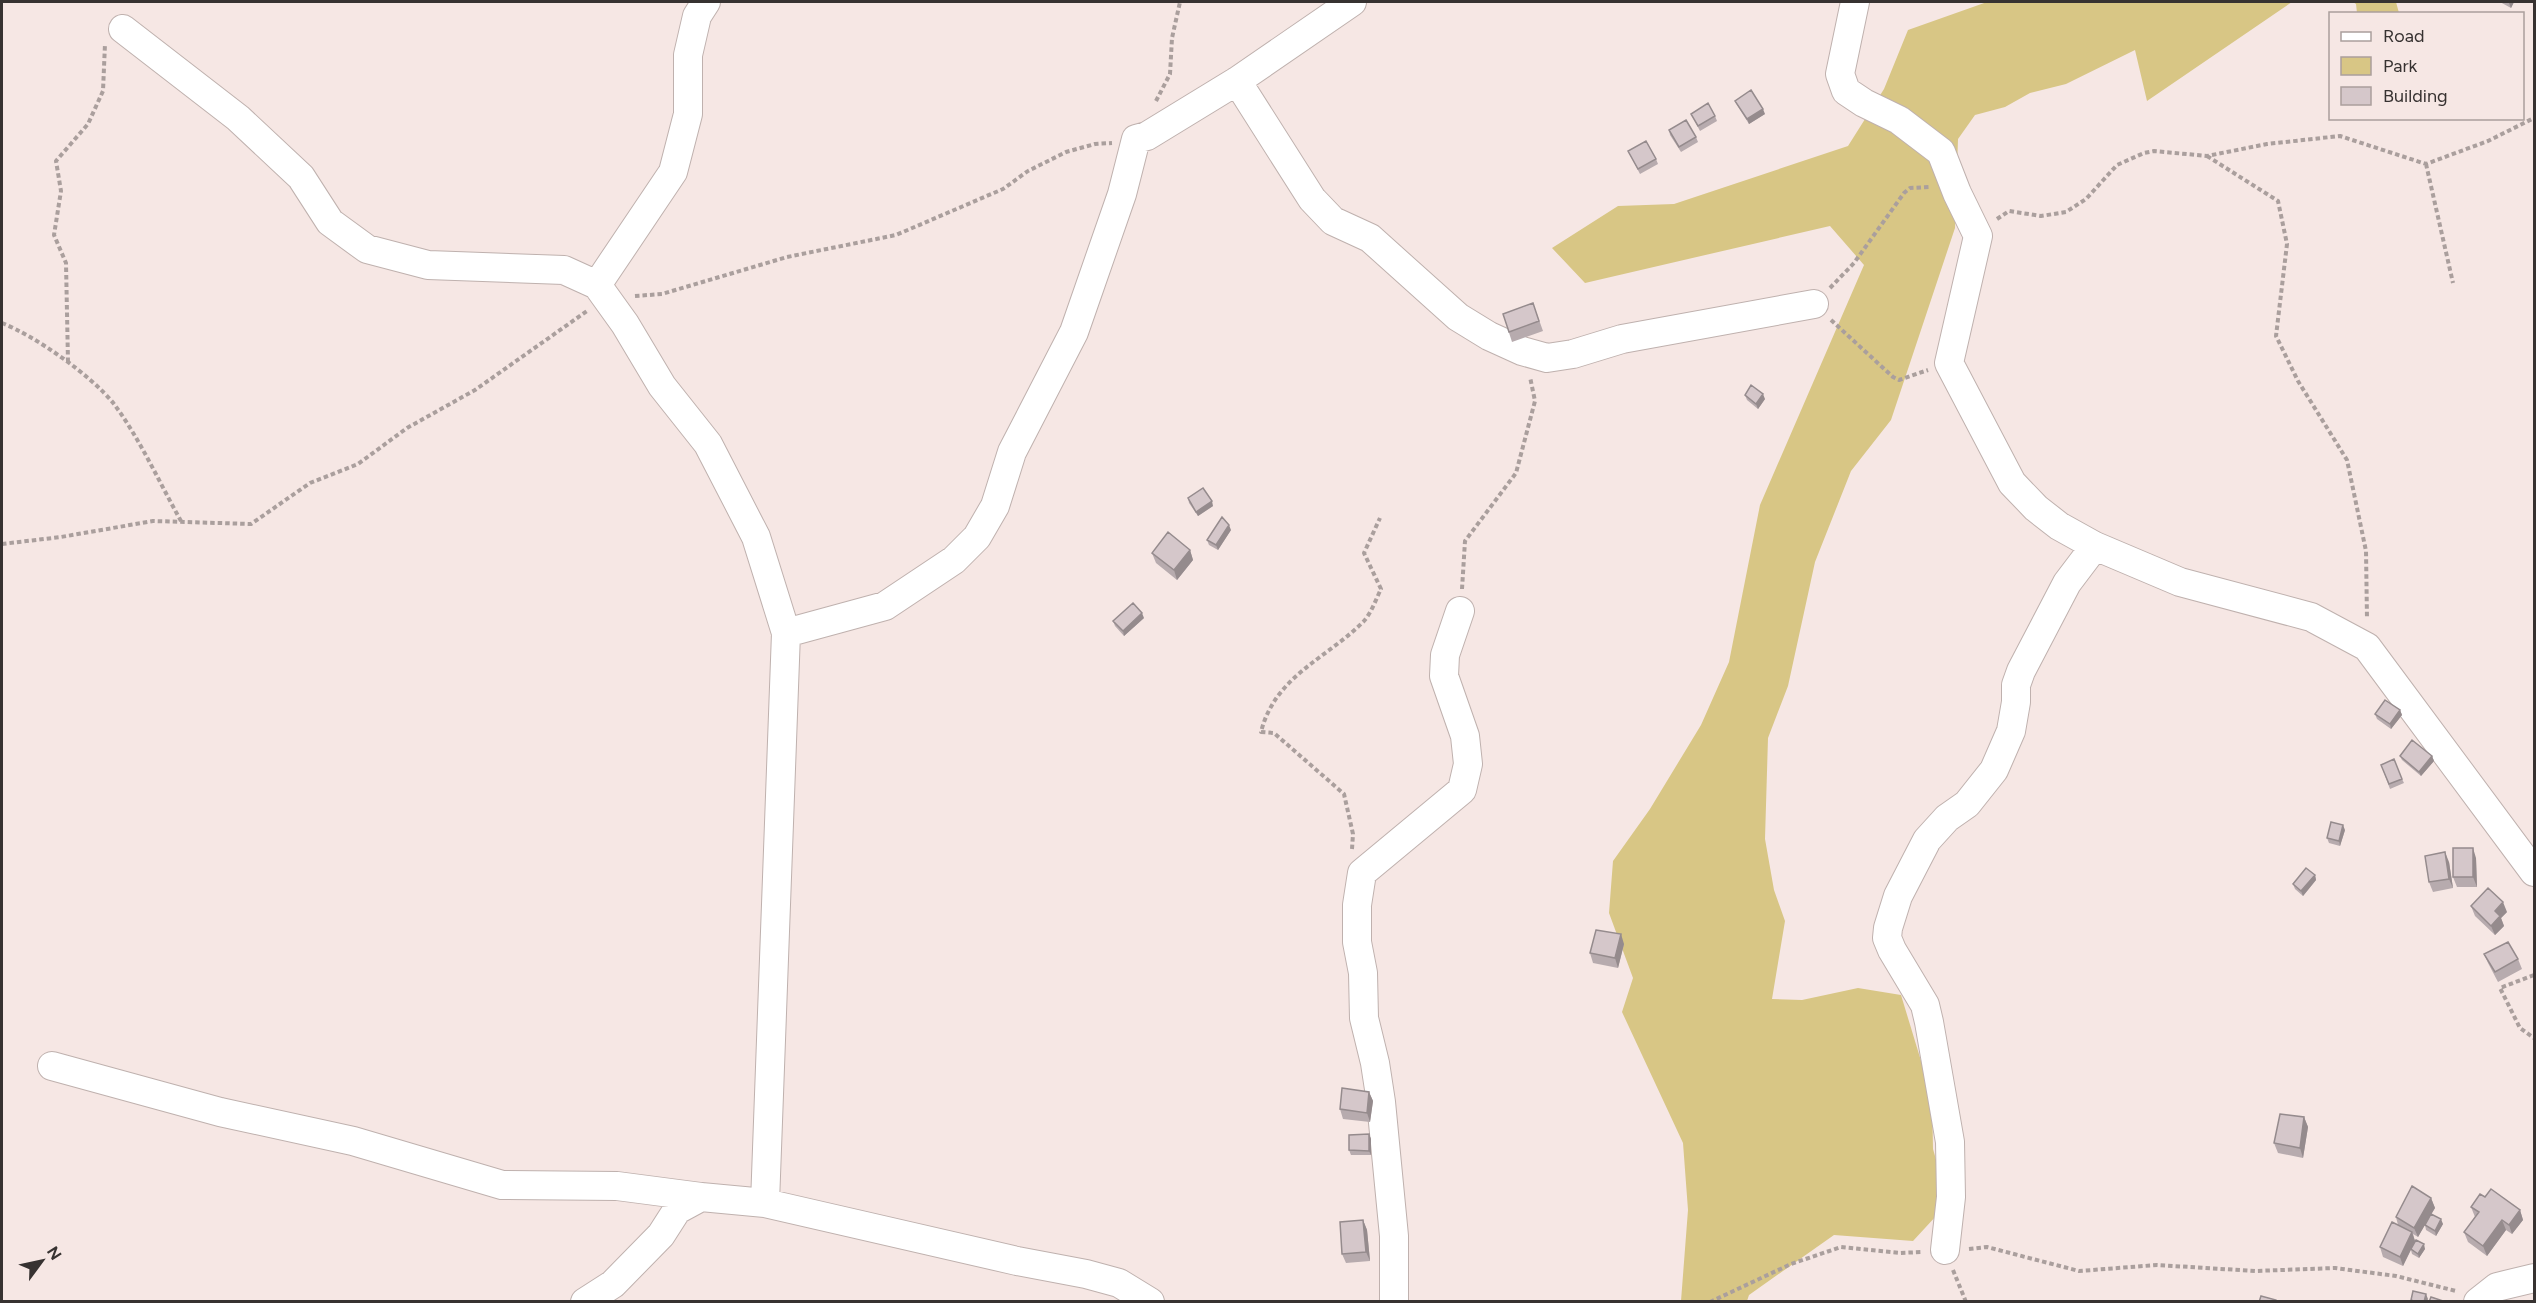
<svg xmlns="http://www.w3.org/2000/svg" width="2536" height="1303" font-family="Figtree,sans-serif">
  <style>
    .green { fill: #d8c685 }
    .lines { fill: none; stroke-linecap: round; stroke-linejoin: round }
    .minor-casing { stroke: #bfb1ae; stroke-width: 30 }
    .path { stroke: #aa9f9d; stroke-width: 4; stroke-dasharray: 4.5 3; stroke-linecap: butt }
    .minor { stroke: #fff; stroke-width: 28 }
    .wall { fill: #b7abae }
    .shaded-wall { fill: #958b8d }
    .building { fill: #d5c7ca; stroke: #958b8d; stroke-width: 1.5 }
  </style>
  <rect width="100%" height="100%" fill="#f6e7e4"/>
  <path class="green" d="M 1987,2 L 2292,2 L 2147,101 L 2135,50 L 2066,84 L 2030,93 L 2005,107 L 1975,115 L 1958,139 L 1955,228 L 1891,420 L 1851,471 L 1815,562 L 1788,686 L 1768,738 L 1765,839 L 1774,890 L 1785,921 L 1772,999 L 1802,1000 L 1858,988 L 1901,995 L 1932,1097 L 1933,1149 L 1937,1163 L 1937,1215 L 1913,1241 L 1834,1235 L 1749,1295 L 1747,1301 L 1681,1301 L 1688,1210 L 1683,1143 L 1622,1012 L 1633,978 L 1609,913 L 1613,861 L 1650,809 L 1701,725 L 1729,662 L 1760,505 L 1864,265 L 1830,226 L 1585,283 L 1552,248 L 1618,206 L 1674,204 L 1848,146 L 1884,89 L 1908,30 Z
    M 2353,2 L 2396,2 L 2399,13 L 2357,13 L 2356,4 Z"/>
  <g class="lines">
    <g class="minor-casing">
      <path id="minor" d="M 1855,2 L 1840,74 L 1846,91 L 1864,103 L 1899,120 L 1941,152 L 1957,193 L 1978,236 L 1949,363 L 2012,483 L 2036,508 L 2059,526 L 2095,546 L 2180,582 L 2311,617 L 2367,647 L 2534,872
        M 123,29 L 238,118 L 301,177 L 330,222 L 367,249 L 428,265 L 564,270 L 597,285 L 625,324 L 662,386 L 708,444 L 756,537 L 786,633 L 765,1203
        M 1237,81 L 1312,199 L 1333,221 L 1370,238 L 1458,317 L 1489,336 L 1522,351 L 1547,358 L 1573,354 L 1622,339 L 1814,304
        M 597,285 L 673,172 L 688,114 L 688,55 L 697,16 L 706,2
        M 786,633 L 885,606 L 954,560 L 977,537 L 995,506 L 1012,452 L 1074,332 L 1122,194 L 1136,139 L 1147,136 L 1237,81 L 1352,2
        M 52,1066 L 220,1112 L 353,1141 L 502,1185 L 617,1186 L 701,1197
        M 1945,1250 L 1951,1197 L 1950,1142 L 1929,1022 L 1925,1005 L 1892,950 L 1887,938 L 1888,928 L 1898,896 L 1927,840 L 1947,818 L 1967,804 L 1994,770 L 2011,731 L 2016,702 L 2016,685 L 2021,671 L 2067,583 L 2095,546
        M 585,1302 L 613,1284 L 661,1235 L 677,1210 L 701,1197 L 765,1203 L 1017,1261 L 1086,1274 L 1119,1283 L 1150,1302
        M 1394,1302 L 1394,1236 L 1381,1102 L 1375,1063 L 1364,1018 L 1363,973 L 1357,942 L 1357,905 L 1362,873 L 1462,790 L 1468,764 L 1465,736 L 1444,676 L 1445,655 L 1460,611
        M 2478,1302 L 2497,1287 L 2534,1278"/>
    </g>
    <path class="path" d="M 1156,101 L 1170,74 L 1172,38 L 1180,2
      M 2207,156 L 2278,201 L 2287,244 L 2276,336 L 2298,381 L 2347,460 L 2366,551 L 2367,619
      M 2426,164 L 2453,283
      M 1997,219 L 2009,211 L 2041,216 L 2066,212 L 2086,199 L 2117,165 L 2144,153 L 2154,151 L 2207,156 L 2267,144 L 2340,136 L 2426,164 L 2488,141 L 2534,118
      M 1830,288 L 1854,263 L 1904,193 L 1910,188 L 1930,187
      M 635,296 L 662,294 L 787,257 L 896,235 L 1003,189 L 1028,171 L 1066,152 L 1095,144 L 1112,143
      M 1831,320 L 1893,377 L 1899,380 L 1928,370
      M 2,323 C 35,336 91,375 114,404 C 140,439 159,482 181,521
      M 68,362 L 66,263 L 54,235 L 61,191 L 56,161 L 88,124 L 103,91 L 105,44
      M 2,544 L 61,537 L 153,521 L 251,524 L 310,483 L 358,464 L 407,428 L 475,390 L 587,311
      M 1462,589 L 1465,541 L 1516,473 L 1535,401 L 1530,377
      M 1352,849 L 1353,834 L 1344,794 L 1274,733 L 1261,732 C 1275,676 1326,659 1363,622 C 1371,614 1376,599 1381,589 L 1364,553 L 1380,518
      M 2534,975 L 2500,988 L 2520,1028 L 2534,1038
      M 1969,1249 L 1987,1247 L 2079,1271 L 2157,1265 L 2255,1271 L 2335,1268 L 2396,1276 L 2456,1291
      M 1953,1270 L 1966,1302
      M 1710,1302 L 1791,1264 L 1841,1247 L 1900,1253 L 1922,1252"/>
    <use href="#minor" class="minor"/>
  </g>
  <path class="wall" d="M 2500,2 L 2514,2 L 2511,8 Z
    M 1735,101 L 1765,114 L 1749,124 L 1737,105 Z
    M 1691,114 L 1715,116 L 1717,121 L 1700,131 Z
    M 1669,130 L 1696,137 L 1698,142 L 1681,152 L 1670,135 Z
    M 1628,151 L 1656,159 L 1658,164 L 1640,174 Z
    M 1533,303 L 1543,331 L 1512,342 L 1503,314 Z
    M 1745,395 L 1765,399 L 1758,409 L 1747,400 Z
    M 1188,498 L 1213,506 L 1198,516 L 1189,503 Z
    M 1231,530 L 1218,550 L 1209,545 L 1207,540 Z
    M 1190,550 L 1193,560 L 1177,580 L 1156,563 L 1152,553 Z
    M 1144,618 L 1124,636 L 1115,626 L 1113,621 Z
    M 2400,710 L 2402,715 L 2391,729 L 2377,719 L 2375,714 Z
    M 2400,756 L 2432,756 L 2434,761 L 2421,776 L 2402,760 Z
    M 2381,765 L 2402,779 L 2404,783 L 2390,789 Z
    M 2345,830 L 2340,846 L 2329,843 L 2327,838 Z
    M 2476,858 L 2477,887 L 2457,887 L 2453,877 Z
    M 2449,862 L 2453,888 L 2433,892 L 2429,882 Z
    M 2315,875 L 2316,880 L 2303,896 L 2295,889 L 2293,884 Z
    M 2471,906 L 2507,912 L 2501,918 L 2504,926 L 2495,935 L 2475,916 Z
    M 1624,944 L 1618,968 L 1593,963 L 1590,953 Z
    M 2484,954 L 2518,959 L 2522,969 L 2498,982 L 2488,963 Z
    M 1369,1092 L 1373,1101 L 1370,1122 L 1343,1119 L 1340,1109 Z
    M 2304,1117 L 2308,1127 L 2303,1158 L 2278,1153 L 2274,1143 Z
    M 1369,1134 L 1371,1139 L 1371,1155 L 1351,1155 L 1349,1150 Z
    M 2431,1198 L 2435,1208 L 2431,1214 L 2443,1224 L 2436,1236 L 2426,1230 L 2425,1225 L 2425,1224 L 2418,1237 L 2413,1234 L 2415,1241 L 2425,1249 L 2419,1258 L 2412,1254 L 2411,1250 L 2403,1266 L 2383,1257 L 2380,1247 L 2398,1225 L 2396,1217 Z
    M 2471,1207 L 2520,1210 L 2523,1220 L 2512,1234 L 2506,1230 L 2487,1256 L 2468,1242 L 2464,1232 L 2475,1217 Z
    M 1363,1220 L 1367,1230 L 1370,1261 L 1346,1263 L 1342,1254 Z"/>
  <path class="shaded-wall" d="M 2510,2 L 2514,2 L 2511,8 L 2509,3 Z
    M 1763,109 L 1765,114 L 1749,124 L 1747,119 Z
    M 1763,394 L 1765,399 L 1758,409 L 1756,404 Z
    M 1212,501 L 1213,506 L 1198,516 L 1196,512 Z
    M 1229,525 L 1231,530 L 1218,550 L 1216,545 Z
    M 1190,550 L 1193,560 L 1177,580 L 1174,570 Z
    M 1142,613 L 1144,618 L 1124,636 L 1123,631 Z
    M 2400,710 L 2402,715 L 2391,729 L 2390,724 Z
    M 2432,756 L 2434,761 L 2421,776 L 2419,772 Z
    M 2343,825 L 2345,830 L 2340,846 L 2339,841 Z
    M 2473,848 L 2476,858 L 2477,887 L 2473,877 Z
    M 2445,852 L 2449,862 L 2453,888 L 2449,879 Z
    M 2315,875 L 2316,880 L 2303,896 L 2301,891 Z
    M 2503,902 L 2507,912 L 2501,918 L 2504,926 L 2495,935 L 2491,926 L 2495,911 Z
    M 1621,934 L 1624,944 L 1618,968 L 1615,958 Z
    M 1369,1092 L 1373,1101 L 1370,1122 L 1367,1113 Z
    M 2304,1117 L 2308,1127 L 2303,1158 L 2300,1148 Z
    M 1369,1134 L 1371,1139 L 1371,1155 L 1369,1151 Z
    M 2431,1198 L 2435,1208 L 2418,1237 L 2414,1228 Z
    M 2520,1210 L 2523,1220 L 2512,1234 L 2509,1225 Z
    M 2441,1219 L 2443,1224 L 2436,1236 L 2435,1231 Z
    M 1363,1220 L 1367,1230 L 1370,1261 L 1366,1252 Z
    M 2502,1220 L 2506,1230 L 2487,1256 L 2483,1246 Z
    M 2412,1232 L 2415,1241 L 2403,1266 L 2400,1257 Z
    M 2424,1244 L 2425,1249 L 2419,1258 L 2418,1254 Z
    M 2426,1294 L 2428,1299 L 2427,1302 L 2424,1302 Z"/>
  <path class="building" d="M 1751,90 L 1763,109 L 1747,119 L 1735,101 Z
    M 1708,103 L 1715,116 L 1698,126 L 1691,114 Z
    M 1686,120 L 1696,137 L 1679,147 L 1669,130 Z
    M 1646,141 L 1656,159 L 1638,169 L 1628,151 Z
    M 1533,303 L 1539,321 L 1509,332 L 1503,314 Z
    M 1751,385 L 1763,394 L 1756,404 L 1745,395 Z
    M 1203,488 L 1212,501 L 1196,512 L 1188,498 Z
    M 1222,517 L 1229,525 L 1216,545 L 1207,540 Z
    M 1168,532 L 1190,550 L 1174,570 L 1152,553 Z
    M 1133,603 L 1142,613 L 1123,631 L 1113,621 Z
    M 2385,700 L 2400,710 L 2390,724 L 2375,714 Z
    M 2412,740 L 2432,756 L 2419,772 L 2400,756 Z
    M 2394,759 L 2402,779 L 2389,784 L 2381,765 Z
    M 2331,822 L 2343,825 L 2339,841 L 2327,838 Z
    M 2453,848 L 2473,848 L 2473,877 L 2453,877 Z
    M 2445,852 L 2449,879 L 2429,882 L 2425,856 Z
    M 2306,868 L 2315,875 L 2301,891 L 2293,884 Z
    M 2488,888 L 2503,902 L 2495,911 L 2500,916 L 2491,926 L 2471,906 Z
    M 1596,930 L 1621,934 L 1615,958 L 1590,953 Z
    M 2508,942 L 2518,959 L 2495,972 L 2484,954 Z
    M 1342,1088 L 1369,1092 L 1367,1113 L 1340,1109 Z
    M 2280,1114 L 2304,1117 L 2300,1148 L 2274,1143 Z
    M 1369,1134 L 1369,1151 L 1349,1150 L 1349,1135 Z
    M 2412,1186 L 2431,1198 L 2414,1228 L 2396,1217 Z
    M 2491,1189 L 2520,1210 L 2509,1225 L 2502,1220 L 2483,1246 L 2464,1232 L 2479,1212 L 2471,1207 L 2480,1194 L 2485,1197 Z
    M 2431,1214 L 2441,1219 L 2435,1231 L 2425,1225 Z
    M 1363,1220 L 1366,1252 L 1342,1254 L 1340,1222 Z
    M 2392,1222 L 2412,1232 L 2400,1257 L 2380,1247 Z
    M 2416,1240 L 2424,1244 L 2418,1254 L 2411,1249 Z
    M 2413,1291 L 2426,1294 L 2424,1302 L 2416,1302 L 2411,1300 Z
    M 2261,1296 L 2276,1300 L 2276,1302 L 2259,1302 Z
    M 2431,1297 L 2446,1302 L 2429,1302 Z"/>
  <rect width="2536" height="1303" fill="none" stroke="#373231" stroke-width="6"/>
  <rect x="2329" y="12" width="195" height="108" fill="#f6e7e4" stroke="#aa9f9c" stroke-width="1.5"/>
  <rect x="2341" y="32" width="30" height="9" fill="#ffffff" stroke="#aa9f9c" stroke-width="1.5"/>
  <text x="2383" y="42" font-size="18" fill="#373231">Road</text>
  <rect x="2341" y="57" width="30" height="18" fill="#d8c685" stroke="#aa9f9c" stroke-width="1.5"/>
  <text x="2383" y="72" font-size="18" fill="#373231">Park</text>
  <rect x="2341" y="87" width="30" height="18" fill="#d5c7ca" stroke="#aa9f9c" stroke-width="1.5"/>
  <text x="2383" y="102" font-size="18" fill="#373231">Building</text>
  <g transform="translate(42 1261) rotate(57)" stroke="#f6e7e4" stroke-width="4.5" paint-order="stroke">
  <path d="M0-4.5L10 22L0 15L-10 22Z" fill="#373231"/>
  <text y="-9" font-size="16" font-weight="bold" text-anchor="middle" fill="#373231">N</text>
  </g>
</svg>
